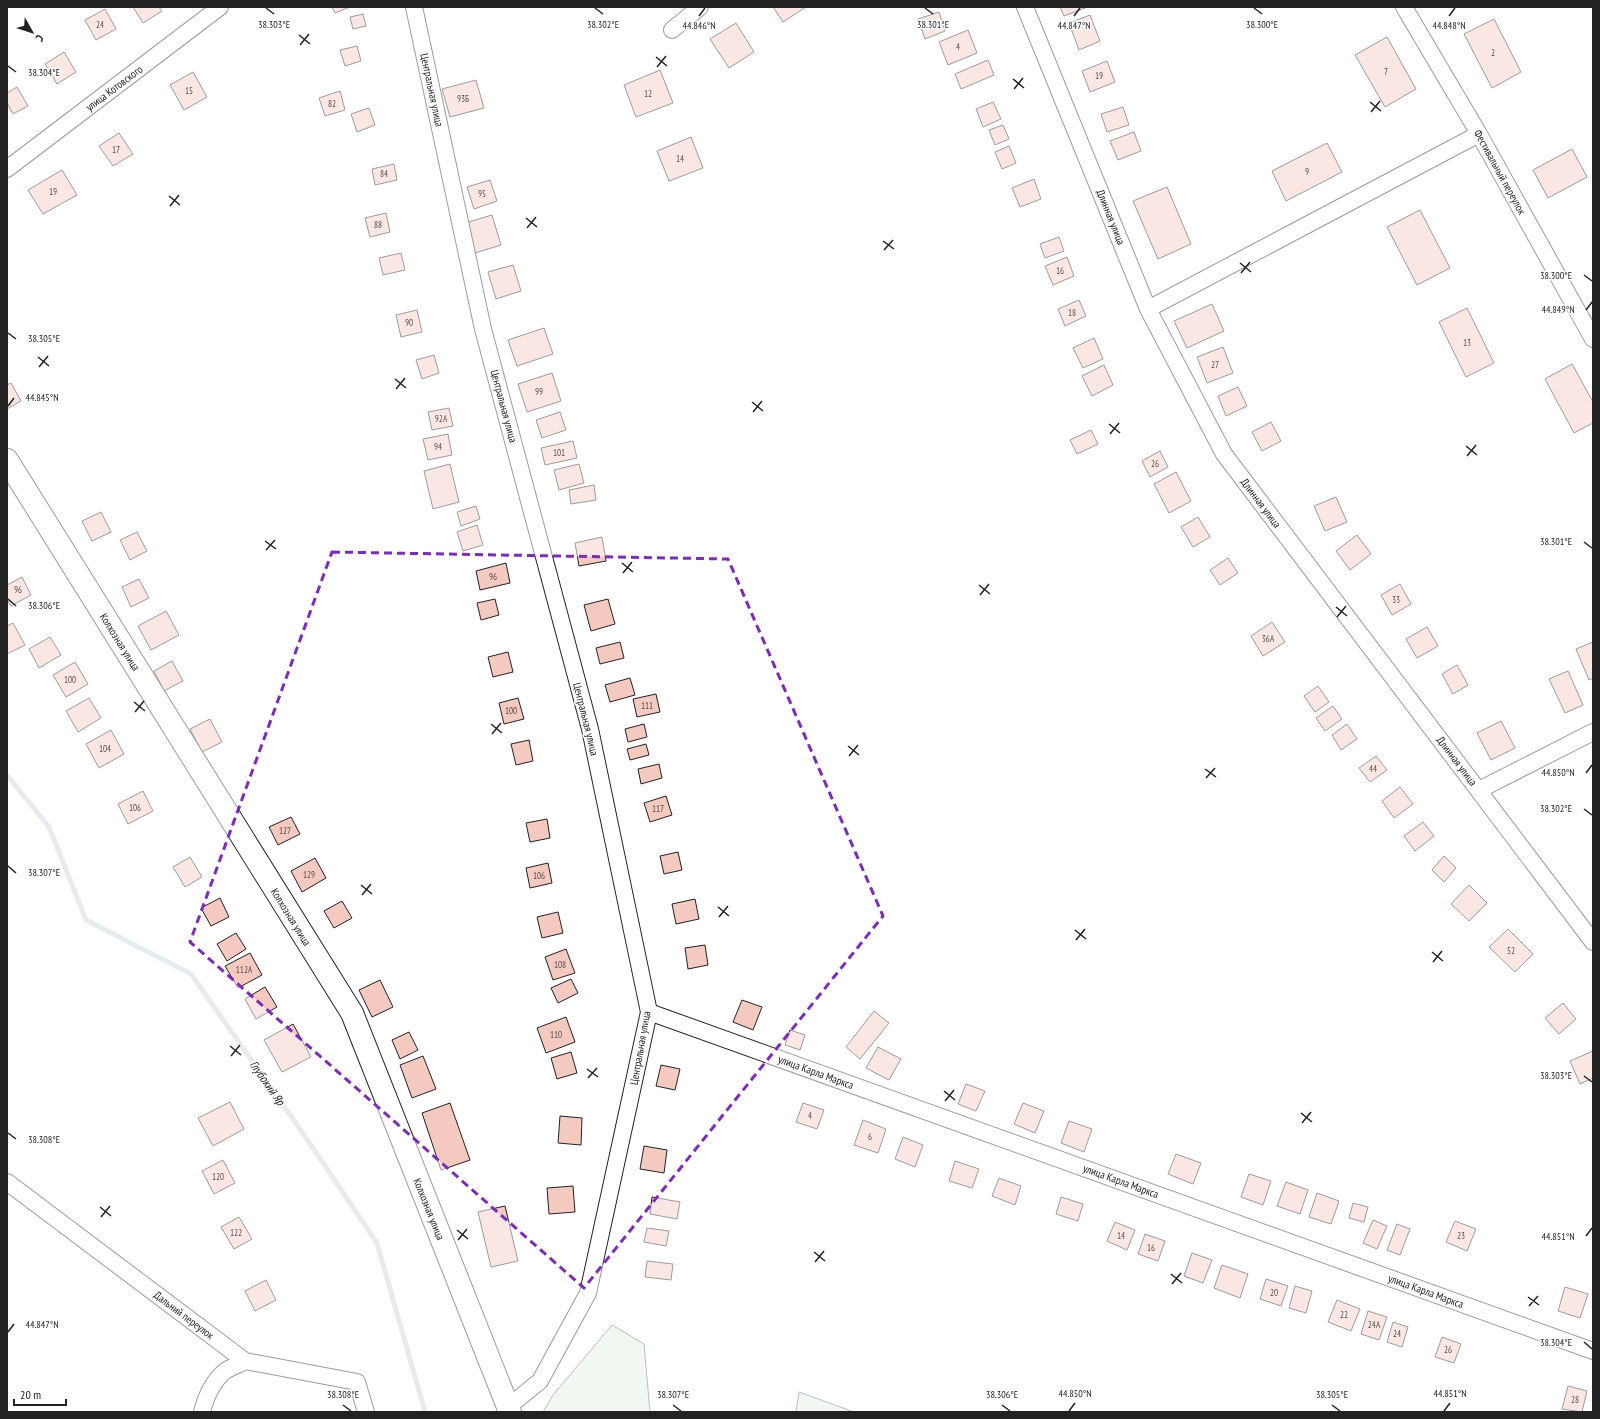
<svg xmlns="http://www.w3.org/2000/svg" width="1600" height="1419" font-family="'PT Sans Narrow',sans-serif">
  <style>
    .green { fill: #e0efe3; stroke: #6f6f6f }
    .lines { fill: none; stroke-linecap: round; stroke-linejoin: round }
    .stream { stroke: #c7d3dd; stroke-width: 5 }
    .building { fill: #f3c9c0; stroke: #222 }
    .street-casing { stroke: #222; stroke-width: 18 }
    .secondary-casing { stroke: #222; stroke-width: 24 }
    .street { stroke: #fff; stroke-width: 16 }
    .secondary { stroke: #fff; stroke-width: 22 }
    .marked { fill: none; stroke: #7b2cbf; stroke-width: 3; stroke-dasharray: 8 5; stroke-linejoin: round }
    .ticks { fill: none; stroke: #222; stroke-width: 1.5 }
    .labels { text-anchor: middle; stroke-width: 3; stroke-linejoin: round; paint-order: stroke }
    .number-label { font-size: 9px; fill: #564c4a }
    .street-label { font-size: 11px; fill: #222; stroke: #fff }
    .water-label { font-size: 12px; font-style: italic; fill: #222; stroke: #fff }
    .ticks-label { font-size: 10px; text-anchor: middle; fill: #222; stroke: #fff; stroke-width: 3; stroke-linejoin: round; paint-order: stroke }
  </style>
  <rect width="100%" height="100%" fill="#fff"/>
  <path class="green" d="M 612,1325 L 644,1344 L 650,1412 L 543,1412 L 553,1395 Z
    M 799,1392 L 854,1412 L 796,1412 Z"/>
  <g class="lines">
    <path class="stream" d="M 7,775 L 49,827 L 86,920 L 191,974 L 302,1132 L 377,1243 L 425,1412"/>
  </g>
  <path class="building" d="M 133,7 L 159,7 L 162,11 L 143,23 Z
    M 332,7 L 350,7 L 335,13 Z
    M 773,7 L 806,7 L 783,22 Z
    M 1060,7 L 1084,7 L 1085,8 L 1064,16 Z
    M 105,9 L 116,29 L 96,40 L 85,20 Z
    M 939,12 L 945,31 L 925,39 L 918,19 Z
    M 363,14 L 366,26 L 353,29 L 350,17 Z
    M 1090,15 L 1100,41 L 1079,50 L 1069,23 Z
    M 1494,19 L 1521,72 L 1492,88 L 1464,34 Z
    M 736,23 L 754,52 L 729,68 L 710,39 Z
    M 968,30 L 977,53 L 948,65 L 939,42 Z
    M 1387,37 L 1416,89 L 1385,107 L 1355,55 Z
    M 357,46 L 361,61 L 345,66 L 340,50 Z
    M 64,52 L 76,72 L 57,84 L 45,64 Z
    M 988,60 L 994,75 L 961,89 L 955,74 Z
    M 1107,61 L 1115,82 L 1090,92 L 1082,71 Z
    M 660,70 L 673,103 L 636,117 L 624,85 Z
    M 193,72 L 207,97 L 184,110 L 170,85 Z
    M 476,80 L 484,108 L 450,117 L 442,89 Z
    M 17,87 L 28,106 L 13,114 L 7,103 L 7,93 Z
    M 340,91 L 345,110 L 325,116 L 319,98 Z
    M 993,102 L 1001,119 L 983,127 L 976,109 Z
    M 1123,107 L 1129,125 L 1107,132 L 1101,114 Z
    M 369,108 L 375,125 L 357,132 L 351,114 Z
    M 1003,125 L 1009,139 L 995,145 L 989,130 Z
    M 1134,132 L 1141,151 L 1118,160 L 1110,141 Z
    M 119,133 L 133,154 L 113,166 L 99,146 Z
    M 691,137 L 703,168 L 669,181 L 657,151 Z
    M 1327,143 L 1342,172 L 1286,201 L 1272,171 Z
    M 1009,146 L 1016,163 L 1002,169 L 995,152 Z
    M 1572,149 L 1587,177 L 1548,198 L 1533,170 Z
    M 394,164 L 397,180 L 375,185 L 372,169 Z
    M 62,170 L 77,195 L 43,214 L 28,190 Z
    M 1034,179 L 1041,199 L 1020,207 L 1012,188 Z
    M 490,180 L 497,201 L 474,209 L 467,187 Z
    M 1167,187 L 1191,244 L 1158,259 L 1133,201 Z
    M 1420,210 L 1450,268 L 1417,285 L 1387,227 Z
    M 386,213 L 390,232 L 370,237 L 365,218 Z
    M 492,215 L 501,245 L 475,253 L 465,223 Z
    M 1059,237 L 1064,251 L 1045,258 L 1040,244 Z
    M 401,253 L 405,270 L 383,275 L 379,258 Z
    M 1067,257 L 1074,276 L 1053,285 L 1045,266 Z
    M 513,265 L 521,291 L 496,299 L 488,272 Z
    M 1079,300 L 1086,316 L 1065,326 L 1058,309 Z
    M 1212,304 L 1224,331 L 1187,348 L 1174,321 Z
    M 1467,308 L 1494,363 L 1466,377 L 1439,322 Z
    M 417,310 L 422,332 L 401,337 L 396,315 Z
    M 544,328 L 553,354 L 517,366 L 508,340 Z
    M 1094,338 L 1103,359 L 1083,368 L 1073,348 Z
    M 1223,347 L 1233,373 L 1207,383 L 1197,357 Z
    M 434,355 L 439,373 L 422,379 L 416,360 Z
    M 1572,364 L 1593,402 L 1593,423 L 1574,433 L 1545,379 Z
    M 1104,365 L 1113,385 L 1092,396 L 1082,376 Z
    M 552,373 L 561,401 L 527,412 L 518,384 Z
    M 11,383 L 21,401 L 7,409 L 7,385 Z
    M 1238,387 L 1247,406 L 1226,416 L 1218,396 Z
    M 449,408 L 453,426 L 432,430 L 428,412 Z
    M 560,412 L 566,430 L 542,438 L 536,420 Z
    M 1271,422 L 1281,441 L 1262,451 L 1252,432 Z
    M 1091,430 L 1098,444 L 1077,454 L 1070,440 Z
    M 448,434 L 452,455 L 428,460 L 423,439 Z
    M 573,441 L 577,458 L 545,465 L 541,448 Z
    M 1160,451 L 1168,467 L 1150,477 L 1142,461 Z
    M 450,464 L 459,502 L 433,509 L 424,471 Z
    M 579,464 L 584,483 L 559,490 L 554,470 Z
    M 1176,472 L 1191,501 L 1169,513 L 1154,484 Z
    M 594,485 L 596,500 L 571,504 L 569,490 Z
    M 1336,497 L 1347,522 L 1325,531 L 1314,506 Z
    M 476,506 L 480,519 L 461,526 L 457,512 Z
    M 101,512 L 111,532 L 92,541 L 82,521 Z
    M 1198,517 L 1210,537 L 1193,547 L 1181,527 Z
    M 477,525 L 483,545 L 463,551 L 457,532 Z
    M 137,532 L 147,551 L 130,560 L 120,540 Z
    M 1357,535 L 1371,554 L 1350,570 L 1336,551 Z
    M 602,537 L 606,561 L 579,566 L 575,543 Z
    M 1228,558 L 1238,573 L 1220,585 L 1210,570 Z
    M 506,563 L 510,583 L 480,590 L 476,571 Z
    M 22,577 L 31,595 L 11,606 L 7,599 L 7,585 Z
    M 139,579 L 149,598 L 131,607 L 122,587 Z
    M 1400,584 L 1411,604 L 1392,615 L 1381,595 Z
    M 495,599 L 499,615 L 481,620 L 477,603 Z
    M 608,599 L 615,624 L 591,631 L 584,605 Z
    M 166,611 L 179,635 L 151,650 L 138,626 Z
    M 1272,622 L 1285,642 L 1263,656 L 1251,636 Z
    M 13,623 L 25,645 L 7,654 L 7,626 Z
    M 1427,627 L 1438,646 L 1417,658 L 1406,639 Z
    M 50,637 L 61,655 L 39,668 L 29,649 Z
    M 620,642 L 624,658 L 600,664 L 596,648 Z
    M 1593,642 L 1593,678 L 1589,680 L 1576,649 Z
    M 508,652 L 513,672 L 493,677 L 488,657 Z
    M 172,661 L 183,681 L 164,691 L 154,671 Z
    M 75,662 L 88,684 L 66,697 L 53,675 Z
    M 1457,665 L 1468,685 L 1453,694 L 1442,674 Z
    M 1568,671 L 1583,705 L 1565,713 L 1549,679 Z
    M 630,678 L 635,695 L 610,702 L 605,685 Z
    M 1318,686 L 1329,702 L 1315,712 L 1304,696 Z
    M 656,694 L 660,712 L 637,717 L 633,699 Z
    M 89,698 L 101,718 L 78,732 L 66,711 Z
    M 518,698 L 524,719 L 504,724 L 499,703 Z
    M 1333,706 L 1342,719 L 1325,731 L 1316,718 Z
    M 210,719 L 222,742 L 202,752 L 190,729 Z
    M 1501,721 L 1515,748 L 1491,760 L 1477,733 Z
    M 644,724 L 647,737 L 628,742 L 625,729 Z
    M 1347,724 L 1357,739 L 1341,750 L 1332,735 Z
    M 111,730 L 124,754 L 99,768 L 86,744 Z
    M 529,740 L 533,761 L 516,765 L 511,744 Z
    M 646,744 L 649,755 L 630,760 L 627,749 Z
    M 1376,756 L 1387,770 L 1370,782 L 1359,768 Z
    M 659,764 L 662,778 L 641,784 L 638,769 Z
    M 1400,787 L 1413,804 L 1394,818 L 1382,801 Z
    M 143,791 L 153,811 L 128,824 L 118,804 Z
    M 666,796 L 672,815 L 650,822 L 644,803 Z
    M 291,817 L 300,834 L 278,845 L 269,827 Z
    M 547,819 L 550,838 L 530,842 L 526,823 Z
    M 1423,822 L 1434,836 L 1415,851 L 1404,836 Z
    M 678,852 L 682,870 L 664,874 L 660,856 Z
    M 1444,856 L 1456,868 L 1444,882 L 1432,870 Z
    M 190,857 L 202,877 L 185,887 L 173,867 Z
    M 315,858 L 326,878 L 302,892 L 291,871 Z
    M 548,863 L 552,883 L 530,888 L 526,868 Z
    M 1469,885 L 1487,903 L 1469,921 L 1451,904 Z
    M 220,898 L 229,917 L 211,926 L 201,908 Z
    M 695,899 L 699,919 L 676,924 L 672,904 Z
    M 342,901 L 352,918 L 334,928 L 324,911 Z
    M 558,912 L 563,933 L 542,938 L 537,917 Z
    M 1508,929 L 1533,954 L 1515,972 L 1489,947 Z
    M 236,933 L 246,949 L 227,961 L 217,944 Z
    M 705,945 L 708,965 L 688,969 L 685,948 Z
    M 566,949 L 575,973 L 553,980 L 545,957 Z
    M 250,953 L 262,975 L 238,988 L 225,966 Z
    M 571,979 L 578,993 L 558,1003 L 551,988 Z
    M 380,980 L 393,1007 L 372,1017 L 359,990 Z
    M 265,987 L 277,1007 L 256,1019 L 245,999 Z
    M 742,1000 L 762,1007 L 753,1030 L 733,1022 Z
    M 1563,1003 L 1576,1019 L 1559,1034 L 1545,1018 Z
    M 874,1011 L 889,1023 L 860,1059 L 846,1047 Z
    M 566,1017 L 575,1042 L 546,1053 L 537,1028 Z
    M 293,1024 L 311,1057 L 282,1072 L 264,1040 Z
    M 790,1030 L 805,1035 L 800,1050 L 785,1045 Z
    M 409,1032 L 418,1050 L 400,1059 L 392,1040 Z
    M 878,1047 L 901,1059 L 889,1080 L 866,1068 Z
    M 1593,1051 L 1593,1078 L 1580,1084 L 1570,1061 Z
    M 571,1052 L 577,1073 L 557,1079 L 551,1058 Z
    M 423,1056 L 436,1089 L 412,1098 L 400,1065 Z
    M 661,1065 L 680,1069 L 675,1090 L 656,1086 Z
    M 966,1084 L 985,1091 L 976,1111 L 958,1104 Z
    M 230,1102 L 244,1129 L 213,1146 L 198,1118 Z
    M 450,1103 L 470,1160 L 441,1170 L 422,1113 Z
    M 803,1103 L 824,1110 L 817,1129 L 796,1122 Z
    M 1023,1103 L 1044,1111 L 1035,1133 L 1014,1124 Z
    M 560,1116 L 582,1118 L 581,1145 L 558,1143 Z
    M 863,1120 L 886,1129 L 878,1153 L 854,1145 Z
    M 1069,1121 L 1092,1129 L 1084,1152 L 1061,1143 Z
    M 903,1137 L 923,1145 L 915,1167 L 895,1159 Z
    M 644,1146 L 667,1150 L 664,1173 L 640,1169 Z
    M 1176,1154 L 1201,1163 L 1193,1184 L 1168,1174 Z
    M 223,1160 L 235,1183 L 214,1194 L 202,1171 Z
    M 955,1161 L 979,1169 L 972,1188 L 949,1181 Z
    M 1249,1174 L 1271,1181 L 1263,1205 L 1241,1197 Z
    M 999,1178 L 1021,1186 L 1015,1205 L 992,1196 Z
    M 1286,1182 L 1308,1190 L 1300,1214 L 1277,1206 Z
    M 573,1186 L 575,1212 L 549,1214 L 547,1188 Z
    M 1317,1193 L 1339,1201 L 1331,1224 L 1309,1217 Z
    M 652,1197 L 680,1202 L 677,1219 L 650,1214 Z
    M 1061,1197 L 1083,1204 L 1078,1221 L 1056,1214 Z
    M 1353,1203 L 1368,1207 L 1364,1222 L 1349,1218 Z
    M 505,1206 L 518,1261 L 491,1267 L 478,1212 Z
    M 239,1217 L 252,1239 L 234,1249 L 221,1227 Z
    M 1373,1220 L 1387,1226 L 1377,1249 L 1363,1243 Z
    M 1455,1221 L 1476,1229 L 1467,1251 L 1446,1242 Z
    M 1115,1222 L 1135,1230 L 1127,1250 L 1107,1241 Z
    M 1397,1224 L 1410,1229 L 1400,1255 L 1387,1250 Z
    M 647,1228 L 669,1231 L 666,1246 L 644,1242 Z
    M 1145,1234 L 1165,1241 L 1158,1261 L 1138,1254 Z
    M 1192,1253 L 1212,1260 L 1203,1283 L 1184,1276 Z
    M 647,1261 L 673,1264 L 671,1280 L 645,1277 Z
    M 1222,1265 L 1248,1274 L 1240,1298 L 1214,1288 Z
    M 1266,1279 L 1288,1286 L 1281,1306 L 1260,1299 Z
    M 266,1280 L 276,1300 L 255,1311 L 245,1291 Z
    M 1295,1286 L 1312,1291 L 1306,1313 L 1289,1308 Z
    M 1565,1287 L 1588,1294 L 1580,1318 L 1558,1311 Z
    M 1337,1300 L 1360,1309 L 1351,1331 L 1328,1322 Z
    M 1368,1311 L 1387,1317 L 1379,1340 L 1361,1334 Z
    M 1393,1322 L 1408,1327 L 1402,1347 L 1387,1342 Z
    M 1442,1337 L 1461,1344 L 1454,1363 L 1435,1357 Z
    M 1568,1386 L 1587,1391 L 1582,1412 L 1562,1409 Z"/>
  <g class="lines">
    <g class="street-casing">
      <path id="street" d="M 414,7 L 483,329 L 590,729 L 649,1012 L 588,1293 L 540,1381 L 508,1407
        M 1025,7 L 1148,309 L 1224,454 L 1593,942
        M 1404,7 L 1479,134 L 1593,339
        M 672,30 L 700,7
        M 7,169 L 220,7
        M 1148,309 L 1479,134
        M 1479,790 L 1593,732
        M 649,1012 L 1593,1351
        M 7,1182 L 245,1361 L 357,1382 L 366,1412
        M 202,1412 C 206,1396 212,1382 225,1371 C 231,1367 239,1365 245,1361"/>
    </g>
    <g class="secondary-casing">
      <path id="secondary" d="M 7,460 L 352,1013 L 510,1412"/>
    </g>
    <use href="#street" class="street"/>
    <use href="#secondary" class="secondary"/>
  </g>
  <path d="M0 0H1600V1419H0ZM 332,552 L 728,559 L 883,916 L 584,1288 L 190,942 Z" fill="#fff" fill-opacity=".55" fill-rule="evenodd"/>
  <path class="marked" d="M 332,552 L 728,559 L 883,916 L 584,1288 L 190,942 Z"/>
  <path class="ticks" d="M 266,8 L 274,14M 595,8 L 603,14M 925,8 L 933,14M 1254,8 L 1262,14M 699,16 L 705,8M 1074,16 L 1080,8M 1449,16 L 1455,8M 299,35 L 310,44M 300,45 L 309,34M 656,57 L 667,66M 8,66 L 16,72M 657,67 L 666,56M 1013,79 L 1024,88M 1014,89 L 1023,78M 1370,102 L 1381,111M 1371,112 L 1380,101M 169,196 L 180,205M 170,206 L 179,195M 526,218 L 537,227M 527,228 L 536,217M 883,241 L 894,249M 884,250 L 893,240M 1240,263 L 1251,272M 1241,273 L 1250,262M 1584,275 L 1592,281M 1586,310 L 1592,302M 8,333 L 16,339M 38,357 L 49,366M 39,367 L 48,356M 395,379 L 406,388M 396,389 L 405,378M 752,402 L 763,411M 8,406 L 14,398M 753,412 L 762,401M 1109,424 L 1120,433M 1110,434 L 1119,423M 1466,446 L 1477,455M 1467,456 L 1476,445M 265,541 L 276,549M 1584,542 L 1592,548M 266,550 L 275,540M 622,563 L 633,572M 623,573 L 632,562M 979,585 L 990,594M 980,595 L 989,584M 8,599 L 16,606M 1336,607 L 1347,616M 1337,617 L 1346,606M 134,702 L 145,711M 135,712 L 144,701M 491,724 L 502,733M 492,734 L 501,723M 848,746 L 859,755M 849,756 L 858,745M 1205,769 L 1216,777M 1586,773 L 1592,765M 1206,778 L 1215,768M 1584,809 L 1592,815M 8,866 L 16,873M 361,885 L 372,894M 362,895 L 371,884M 718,907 L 729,916M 719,917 L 728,906M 1075,930 L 1086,939M 1076,940 L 1085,929M 1432,952 L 1443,961M 1433,962 L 1442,951M 230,1046 L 241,1055M 231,1056 L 240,1045M 587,1069 L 598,1077M 1584,1076 L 1592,1082M 588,1078 L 597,1068M 944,1091 L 955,1100M 945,1101 L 954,1090M 1301,1113 L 1312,1122M 1302,1123 L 1311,1112M 8,1133 L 16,1139M 100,1207 L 111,1216M 101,1217 L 110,1206M 457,1230 L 468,1239M 1586,1236 L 1592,1228M 458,1240 L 467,1229M 814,1252 L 825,1261M 815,1262 L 824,1251M 1171,1274 L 1182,1283M 1172,1284 L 1181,1273M 1528,1297 L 1539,1305M 1529,1306 L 1538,1296M 8,1332 L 14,1324M 1584,1342 L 1592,1349M 343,1405 L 351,1411M 673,1405 L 681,1411M 1002,1405 L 1010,1411M 1332,1405 L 1340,1411M 1069,1411 L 1075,1403M 1444,1411 L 1450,1403"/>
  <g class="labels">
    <g class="number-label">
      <text x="100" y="28">24</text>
      <text x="958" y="50">4</text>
      <text x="1493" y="56">2</text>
      <text x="1386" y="75">7</text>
      <text x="1099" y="79">19</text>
      <text x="189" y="94">15</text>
      <text x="648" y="97">12</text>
      <text x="463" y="102">93Б</text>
      <text x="332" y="107">82</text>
      <text x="116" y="153">17</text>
      <text x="680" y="162">14</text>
      <text x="1307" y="175">9</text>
      <text x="384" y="177">84</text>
      <text x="53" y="195">19</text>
      <text x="482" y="197">95</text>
      <text x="378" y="228">88</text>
      <text x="1060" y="274">16</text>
      <text x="1072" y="316">18</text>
      <text x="409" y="326">90</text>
      <text x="1467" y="346">13</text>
      <text x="1215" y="368">27</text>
      <text x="539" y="395">99</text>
      <text x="441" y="422">92А</text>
      <text x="438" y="450">94</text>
      <text x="559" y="456">101</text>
      <text x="1155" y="467">26</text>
      <text x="493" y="580">96</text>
      <text x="18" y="593">96</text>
      <text x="1396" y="603">33</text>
      <text x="1268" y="642">36А</text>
      <text x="70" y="683">100</text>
      <text x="647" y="709">111</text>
      <text x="511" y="714">100</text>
      <text x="105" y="752">104</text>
      <text x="1373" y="772">44</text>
      <text x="135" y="811">106</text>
      <text x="658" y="812">117</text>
      <text x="285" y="834">127</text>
      <text x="309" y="878">129</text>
      <text x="539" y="879">106</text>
      <text x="1511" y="954">52</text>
      <text x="560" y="968">108</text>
      <text x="244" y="973">112А</text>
      <text x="556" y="1038">110</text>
      <text x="810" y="1119">4</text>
      <text x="870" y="1140">6</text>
      <text x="218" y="1180">120</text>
      <text x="236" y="1236">122</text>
      <text x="1121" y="1239">14</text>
      <text x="1461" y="1239">23</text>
      <text x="1151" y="1251">16</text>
      <text x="1274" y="1296">20</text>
      <text x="1344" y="1318">22</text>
      <text x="1374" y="1328">24А</text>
      <text x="1397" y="1337">24</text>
      <text x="1448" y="1353">26</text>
      <text x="1575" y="1403">28</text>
    </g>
    <g class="street-label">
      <text transform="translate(114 88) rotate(-37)" y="4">улица Котовского</text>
      <text transform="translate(432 90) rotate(78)" y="4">Центральная улица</text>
      <text transform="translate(1500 172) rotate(61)" y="4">Фестивальный переулок</text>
      <text transform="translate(1111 217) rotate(68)" y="4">Длинная улица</text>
      <text transform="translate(504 406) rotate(75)" y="4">Центральная улица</text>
      <text transform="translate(1261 503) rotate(53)" y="4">Длинная улица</text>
      <text transform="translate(120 642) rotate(58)" y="4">Колхозная улица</text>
      <text transform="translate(586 719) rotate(76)" y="4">Центральная улица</text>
      <text transform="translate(1457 761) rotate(53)" y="4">Длинная улица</text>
      <text transform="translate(291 917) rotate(58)" y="4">Колхозная улица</text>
      <text transform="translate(640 1048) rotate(-80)" y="4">Центральная улица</text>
      <text transform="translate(816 1072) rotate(20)" y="4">улица Карла Маркса</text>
      <text transform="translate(1121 1181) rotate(20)" y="4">улица Карла Маркса</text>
      <text transform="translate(429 1209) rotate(68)" y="4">Колхозная улица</text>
      <text transform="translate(1426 1291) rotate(20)" y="4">улица Карла Маркса</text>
      <text transform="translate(184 1315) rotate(37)" y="4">Дальний переулок</text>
    </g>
    <g class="water-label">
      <text transform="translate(267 1083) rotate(55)" y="4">Глубокий Яр</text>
    </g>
  </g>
  <g class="ticks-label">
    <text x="933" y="28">38.301°E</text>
    <text x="274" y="28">38.303°E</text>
    <text x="603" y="28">38.302°E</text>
    <text x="1262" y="28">38.300°E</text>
    <text x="699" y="29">44.846°N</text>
    <text x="1074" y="29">44.847°N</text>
    <text x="1449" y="29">44.848°N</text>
    <text x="44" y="76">38.304°E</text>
    <text x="1556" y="279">38.300°E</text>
    <text x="1558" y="313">44.849°N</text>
    <text x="44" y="342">38.305°E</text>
    <text x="42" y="401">44.845°N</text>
    <text x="1556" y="545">38.301°E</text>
    <text x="44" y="609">38.306°E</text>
    <text x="1558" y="776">44.850°N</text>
    <text x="1556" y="812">38.302°E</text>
    <text x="44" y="876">38.307°E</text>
    <text x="1556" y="1079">38.303°E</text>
    <text x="44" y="1143">38.308°E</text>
    <text x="1558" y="1240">44.851°N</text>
    <text x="42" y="1328">44.847°N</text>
    <text x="1556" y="1346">38.304°E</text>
    <text x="1075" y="1397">44.850°N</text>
    <text x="1450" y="1397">44.851°N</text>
    <text x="343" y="1398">38.308°E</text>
    <text x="673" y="1398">38.307°E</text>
    <text x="1002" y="1398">38.306°E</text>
    <text x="1332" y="1398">38.305°E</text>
  </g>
  <rect width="1600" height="1419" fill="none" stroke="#222222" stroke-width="16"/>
  <g transform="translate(32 32) rotate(129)" stroke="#ffffff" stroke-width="3" paint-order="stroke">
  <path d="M0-3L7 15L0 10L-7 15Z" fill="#222222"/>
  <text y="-6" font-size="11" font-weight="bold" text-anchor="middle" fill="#222222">С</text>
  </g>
  <path d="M14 1399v6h52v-6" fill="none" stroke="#222222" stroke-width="2"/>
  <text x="20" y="1399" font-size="12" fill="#222222" stroke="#ffffff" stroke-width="3" paint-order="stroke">20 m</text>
</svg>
